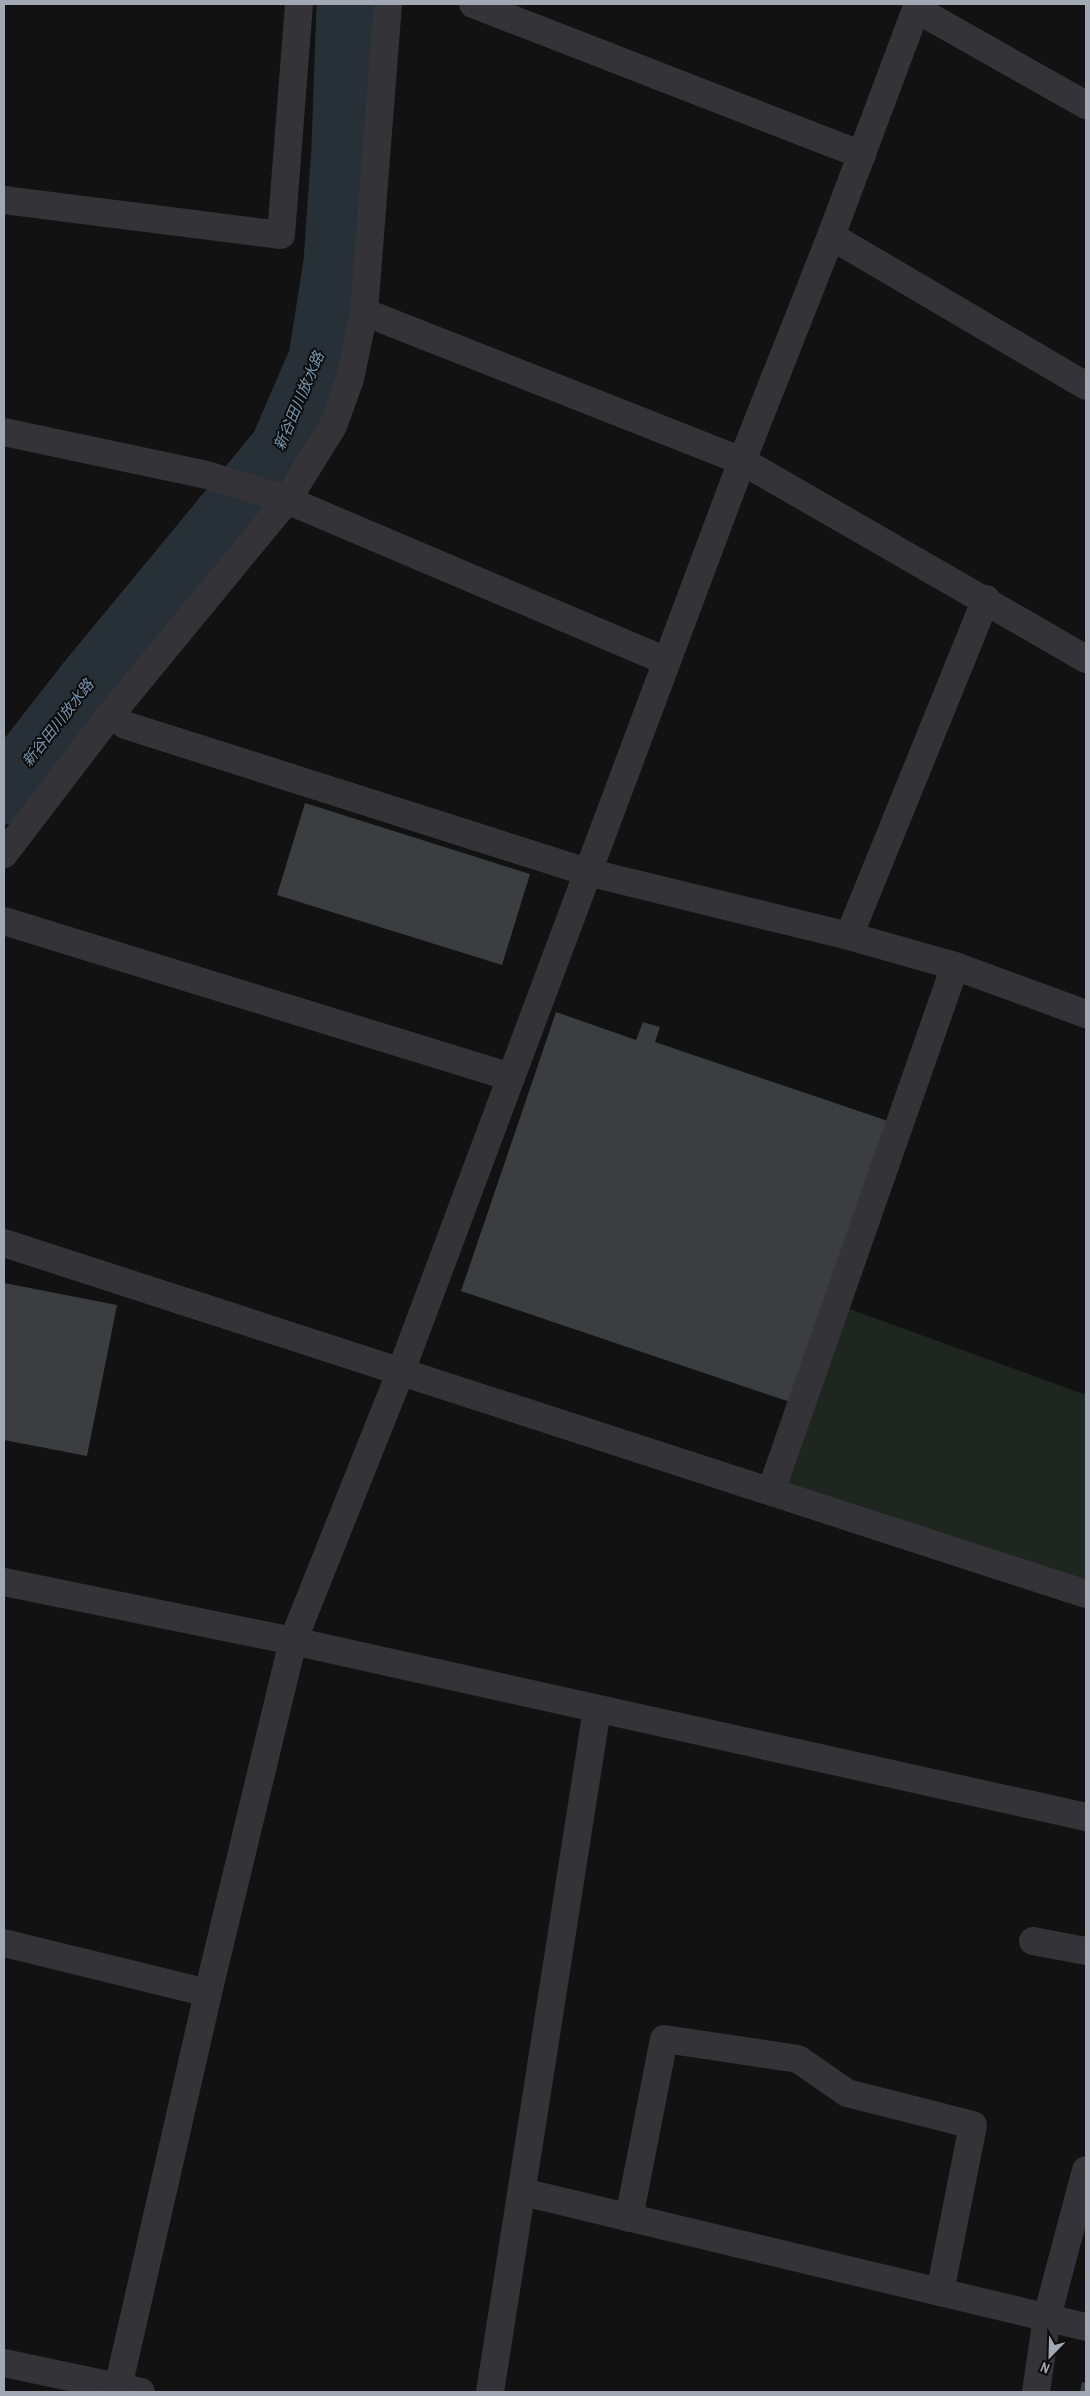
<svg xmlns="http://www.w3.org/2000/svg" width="1090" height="2396" viewBox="0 0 1090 2396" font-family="'Archivo Narrow','Noto Sans JP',sans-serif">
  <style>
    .green { fill: #1e261f }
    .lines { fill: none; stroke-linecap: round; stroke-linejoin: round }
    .river { stroke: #283037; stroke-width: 65 }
    .building { fill: #3c3d41 }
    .minor { stroke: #333338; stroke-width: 28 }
    .tertiary { stroke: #333338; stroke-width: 28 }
    .labels { text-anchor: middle; stroke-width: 4; stroke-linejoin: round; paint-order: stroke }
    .water-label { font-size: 15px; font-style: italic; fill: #7896b1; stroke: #0d0d0e }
  </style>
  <rect width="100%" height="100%" fill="#121213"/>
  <polygon class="green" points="836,1304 1086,1395 1086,1594 771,1491"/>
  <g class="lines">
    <polyline class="river" points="4,792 89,683 282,449 321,359 336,262 344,148 349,4"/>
  </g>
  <g class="building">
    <polygon points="305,803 530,874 502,965 277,895"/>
    <polygon points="556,1012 636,1040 643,1022 660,1027 655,1042 888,1121 793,1403 461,1291"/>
    <polygon points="4,1283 117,1305 87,1456 4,1440"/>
    <polygon points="1082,2382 1086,2383 1086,2392 1080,2392"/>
  </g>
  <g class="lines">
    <g class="minor">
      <polyline points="473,4 862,155"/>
      <polyline points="916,9 1086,105"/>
      <polyline points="4,200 281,235 299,4"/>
      <polyline points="831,236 1086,386"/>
      <polyline points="364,312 742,461 1086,659"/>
      <polyline points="4,432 207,475 287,500 666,661"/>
      <polyline points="111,714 125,725 587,872 849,936 955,966 1086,1014"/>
      <polyline points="4,854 111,714 287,500 333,426 350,379 364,312 388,4"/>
      <polyline points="4,921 511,1077"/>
      <polyline points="849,936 986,599"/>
      <polyline points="4,1243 1086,1594"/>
      <polyline points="771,1491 955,966"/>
      <polyline points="1033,1941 1086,1951"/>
      <polyline points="4,1943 208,1993"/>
      <polyline points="523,2192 1086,2327"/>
      <polyline points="629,2218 664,2039 798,2059 847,2093 973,2125 940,2292"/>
      <polyline points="4,2363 141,2392"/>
      <polyline points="117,2392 208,1993 293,1641 401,1371 742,461 831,236 918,4"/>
      <polyline points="1036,2392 1047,2317 1086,2170"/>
    </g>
    <g class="tertiary">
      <polyline points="4,1582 293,1641 1086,1817"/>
      <polyline points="490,2392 597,1709"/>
    </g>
  </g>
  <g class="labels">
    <g class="water-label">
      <text transform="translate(299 401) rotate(-67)" y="5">新谷田川放水路</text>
      <text transform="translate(58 723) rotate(-52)" y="5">新谷田川放水路</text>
    </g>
  </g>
  <rect width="1090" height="2396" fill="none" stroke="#a3a8b5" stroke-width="10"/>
  <g transform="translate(1050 2356) rotate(203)" stroke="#0d0d0e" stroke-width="4" paint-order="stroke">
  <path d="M0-4L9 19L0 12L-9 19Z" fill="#a3a8b5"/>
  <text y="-8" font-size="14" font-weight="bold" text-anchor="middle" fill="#a3a8b5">N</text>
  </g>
</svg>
